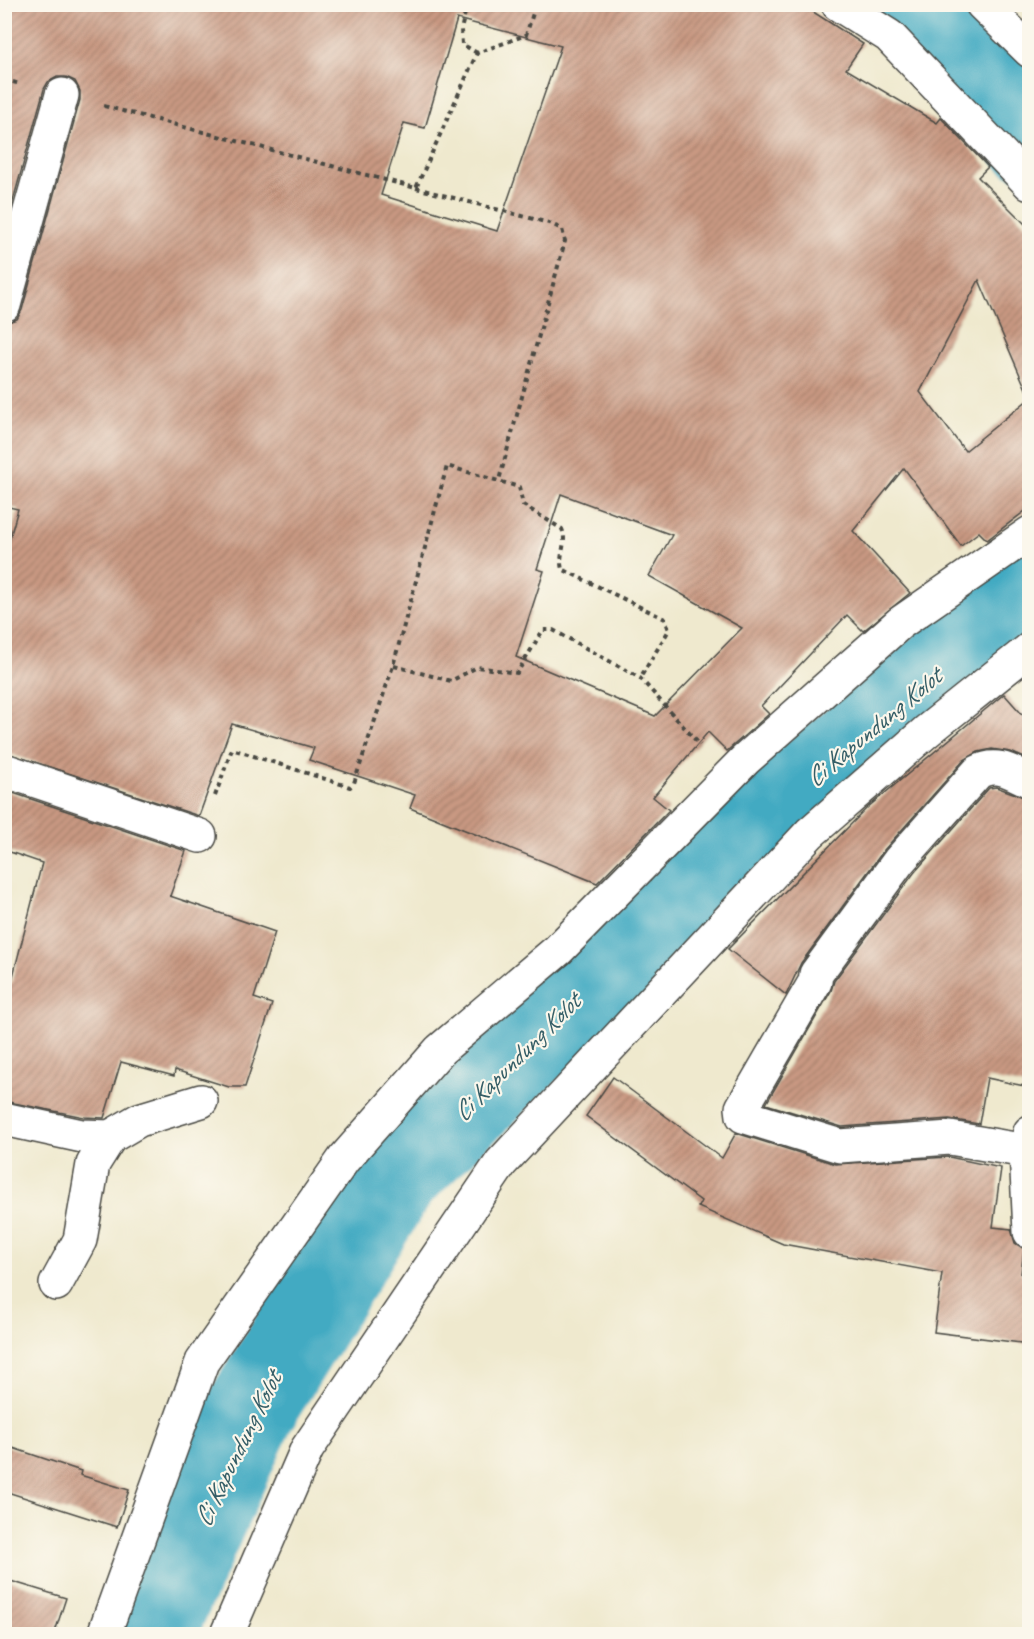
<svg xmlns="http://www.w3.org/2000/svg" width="1034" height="1639" viewBox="0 0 1034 1639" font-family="Caveat,sans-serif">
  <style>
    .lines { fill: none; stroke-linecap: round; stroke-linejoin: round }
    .river { stroke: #43aac2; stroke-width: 90 }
    .building { fill: url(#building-hatch); fill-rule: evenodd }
    .minor-casing { stroke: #484843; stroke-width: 36 }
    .path { stroke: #484843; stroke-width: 4; stroke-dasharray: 4.5 4.5; stroke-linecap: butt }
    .minor { stroke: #fff; stroke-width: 33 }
    .labels { text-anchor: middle; stroke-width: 4.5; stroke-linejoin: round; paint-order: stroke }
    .water-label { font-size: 26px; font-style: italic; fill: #355e67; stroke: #fbf7ec }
  </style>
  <defs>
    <pattern id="building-hatch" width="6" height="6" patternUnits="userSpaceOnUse" patternTransform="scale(1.5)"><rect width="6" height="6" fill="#c99982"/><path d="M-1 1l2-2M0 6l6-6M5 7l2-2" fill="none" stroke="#a37d6b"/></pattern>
  </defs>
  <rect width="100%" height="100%" fill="#fbf7ec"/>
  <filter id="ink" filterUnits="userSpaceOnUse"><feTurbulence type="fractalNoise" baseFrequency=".0167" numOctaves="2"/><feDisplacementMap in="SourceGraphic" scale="12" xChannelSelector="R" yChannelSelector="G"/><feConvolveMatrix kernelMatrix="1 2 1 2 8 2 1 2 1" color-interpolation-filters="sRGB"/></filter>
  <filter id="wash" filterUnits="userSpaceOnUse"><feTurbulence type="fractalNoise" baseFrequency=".008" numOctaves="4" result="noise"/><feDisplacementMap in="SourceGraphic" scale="24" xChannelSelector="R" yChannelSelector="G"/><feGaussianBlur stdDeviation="1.35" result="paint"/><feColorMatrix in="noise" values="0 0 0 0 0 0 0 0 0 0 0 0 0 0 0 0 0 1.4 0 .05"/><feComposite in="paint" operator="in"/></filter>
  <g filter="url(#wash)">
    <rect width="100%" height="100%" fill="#efe9ce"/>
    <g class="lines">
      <g class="river">
        <polyline points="912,4 1030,137"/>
        <polyline points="150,1634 251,1409 395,1175 587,990 723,853 1030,596"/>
      </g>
    </g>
    <g id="blocks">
      <g class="building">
        <path d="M4 4H801L863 44 846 69 937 123 941 118 988 167 978 177 1029 228V396L979 280 920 392 965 451 1029 399V508L987 540 979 532 961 546 904 468 853 531 910 593 863 631 847 615 761 706 769 714 727 751 708 732 653 797 669 810 597 883 410 808 415 795 309 760 314 748 232 724 199 816 4 752V559L18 509 4 506V323L17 319 22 310 80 100V91L75 81 66 77H57L48 82 44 89 4 233ZM457 19 561 46 497 231 381 195 404 123 425 128ZM561 494 672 535 649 576 742 628 655 716 516 657 544 571 537 569Z"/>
        <polygon points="1004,694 1029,722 1029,760 1011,752 992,749 978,752 964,760 884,850 801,963 786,995 728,949 867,808"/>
        <polygon points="996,787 1029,799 1029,1087 987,1078 979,1124 949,1119 842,1127 766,1104 831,991 834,981 914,873 989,788"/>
        <polygon points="4,790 186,851 170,896 275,932 254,998 272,1004 245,1087 229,1087 175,1070 174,1076 121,1062 104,1118 84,1117 4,1101 4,983 11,984 42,863 4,850"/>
        <polygon points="613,1077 722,1158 736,1133 835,1164 949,1157 1001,1168 993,1227 1011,1229 1015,1243 1024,1249 1021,1274 1029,1275 1029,1344 934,1332 942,1273 783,1244 698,1207 701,1201 586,1116"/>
        <polygon points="4,1445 81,1471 80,1475 129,1490 117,1527 4,1491"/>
        <polygon points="4,1579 66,1598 54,1635 4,1635"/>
      </g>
    </g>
  </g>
  <g filter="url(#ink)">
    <use href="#blocks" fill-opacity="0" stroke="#484843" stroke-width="1.5"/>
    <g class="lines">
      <defs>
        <g id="minor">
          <polyline points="838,4 889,36 1030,184"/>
          <polyline points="982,4 1030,51"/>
          <polyline points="4,305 62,95"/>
          <polyline points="4,770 200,836"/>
          <path d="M1030 781C1011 772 998 762 978 772L899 861 816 974 815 982 742 1108 743 1116 840 1146 950 1138 1026 1151 1030 1132"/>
          <polyline points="4,1119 82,1136 110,1137 139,1120 201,1101"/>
          <polyline points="1026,1151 1030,1232"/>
          <polyline points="56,1284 80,1240 93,1164 110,1137"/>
          <polyline points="104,1634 202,1362 344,1159 440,1050 558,950 745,760 900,623 1030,533"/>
          <polyline points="227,1634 307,1449 501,1163 810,833 927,731 1030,649"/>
        </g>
      </defs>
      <use href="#minor" class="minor-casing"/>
      <g class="path">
        <polyline points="467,4 461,30 462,44 477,53"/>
        <polyline points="4,80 21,84"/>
        <polyline points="104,106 416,188 477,53 526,35 536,4"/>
        <polyline points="416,188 549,223 562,229 565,241 499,480"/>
        <polyline points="394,666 451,681 477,667 517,673 543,630 553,630 640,678 700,745"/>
        <path d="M215 796 232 749 350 787 354 783 393 666 447 466 519 487 523 505 562 529C568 542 558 556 562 569L665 619 669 630 640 678"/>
      </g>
      <use href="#minor" class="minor"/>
    </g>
  </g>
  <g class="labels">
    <g class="water-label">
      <text transform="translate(873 727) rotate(-40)" y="9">Ci Kapundung Kolot</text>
      <text transform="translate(516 1057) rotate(-45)" y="9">Ci Kapundung Kolot</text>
      <text transform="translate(237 1449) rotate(-64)" y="9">Ci Kapundung Kolot</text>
    </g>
  </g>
  <rect width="1034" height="1639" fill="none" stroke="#fbf7ec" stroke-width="24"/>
</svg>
